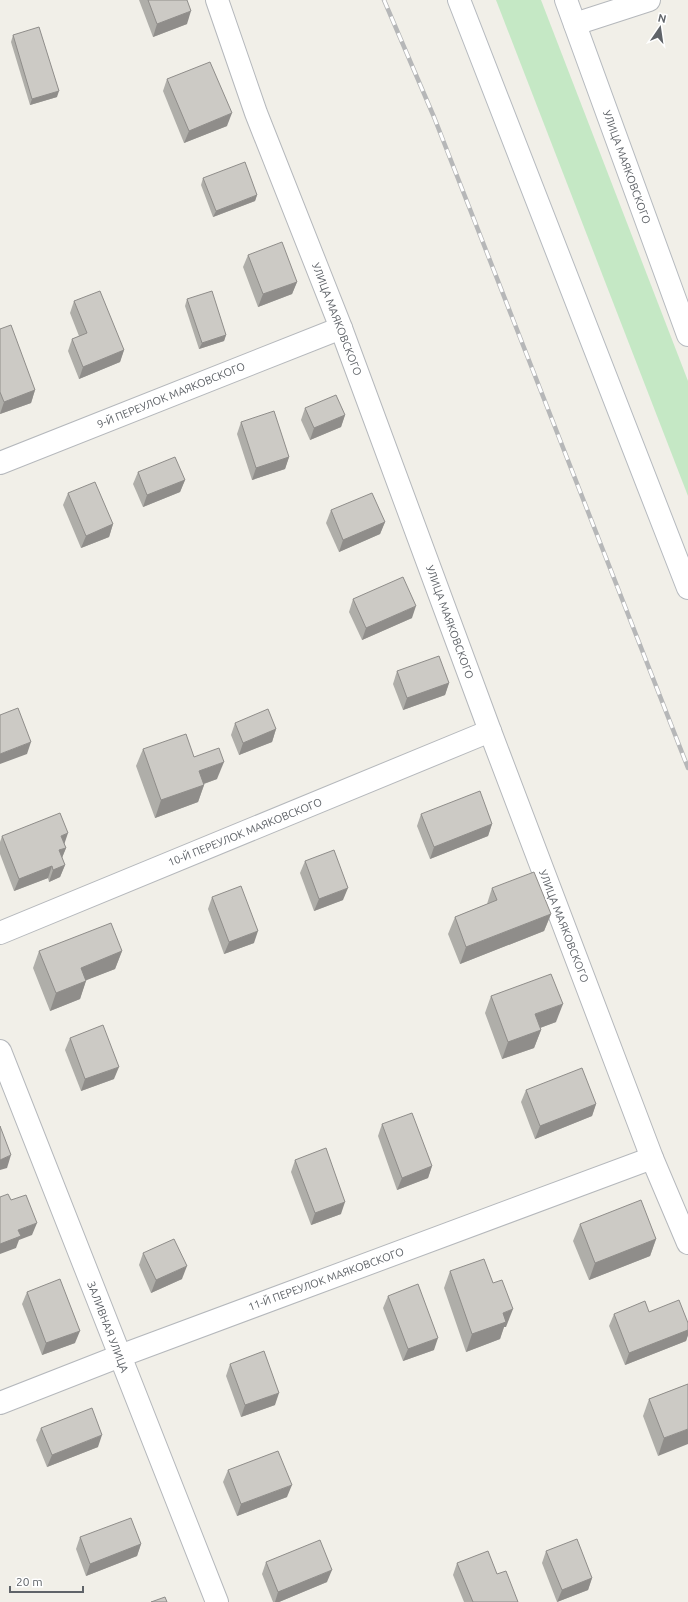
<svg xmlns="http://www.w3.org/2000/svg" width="688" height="1602" viewBox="0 0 688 1602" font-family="Ubuntu,sans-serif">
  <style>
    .green { fill: #c5e8c5 }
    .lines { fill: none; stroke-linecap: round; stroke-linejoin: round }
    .minor-casing { stroke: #b5b8bc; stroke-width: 24 }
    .secondary-casing { stroke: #b6babf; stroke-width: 24 }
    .minor { stroke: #fff; stroke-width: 22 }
    .secondary { stroke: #fff; stroke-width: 22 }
    .rail-casing { stroke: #b6b7b8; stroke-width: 4.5 }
    .rail { stroke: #fff; stroke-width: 3; stroke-dasharray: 9; stroke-linecap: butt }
    .wall { fill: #afaea9 }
    .shaded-wall { fill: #8f8d8a }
    .building { fill: #cccac5; stroke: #8f8d8a }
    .labels { text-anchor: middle; stroke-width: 3; stroke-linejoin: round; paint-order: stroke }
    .street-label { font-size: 11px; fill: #5f6368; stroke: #fff }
  </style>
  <rect width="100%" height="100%" fill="#f1efe8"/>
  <polygon class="green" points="496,0 541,0 688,381 688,496"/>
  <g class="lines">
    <defs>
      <g id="minor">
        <polyline points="217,0 256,113 341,328 490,731 652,1158 688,1243"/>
        <polyline points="575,24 649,0"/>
        <polyline points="0,463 341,328"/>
        <polyline points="0,933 490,731"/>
        <polyline points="0,1051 217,1602"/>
        <polyline points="0,1403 120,1356 652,1158"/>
      </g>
      <g id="secondary">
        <polyline points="459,0 688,588"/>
        <polyline points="566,0 688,335"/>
      </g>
    </defs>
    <use href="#minor" class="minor-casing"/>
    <use href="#secondary" class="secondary-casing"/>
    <use href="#minor" class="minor"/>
    <use href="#secondary" class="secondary"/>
    <defs>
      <polyline id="rail" points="384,0 434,117 688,768"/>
    </defs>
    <use href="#rail" class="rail-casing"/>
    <use href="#rail" class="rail"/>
  </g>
  <g class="wall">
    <polygon points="139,0 187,0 187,24 153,37"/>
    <polygon points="13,35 57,97 30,105 11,42"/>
    <polygon points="167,79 227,126 184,143 163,91"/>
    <polygon points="203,178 257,195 255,201 213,217 201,185"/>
    <polygon points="248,255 297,282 292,294 258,307 243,267"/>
    <polygon points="187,299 226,335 224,341 199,349 185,306"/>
    <polygon points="74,301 124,350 120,362 79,379 68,351 72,339 79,336 70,313"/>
    <polygon points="0,329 35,390 31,403 0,414"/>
    <polygon points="305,408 345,415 341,427 310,440 301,420"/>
    <polygon points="241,422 289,457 285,469 252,480 237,434"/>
    <polygon points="138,472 185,480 180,492 143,507 133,484"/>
    <polygon points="68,493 113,524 109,537 81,548 63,505"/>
    <polygon points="331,510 385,522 380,534 339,552 326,523"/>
    <polygon points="353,599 412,618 362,640 349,612"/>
    <polygon points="397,671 449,683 445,695 403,710 393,684"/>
    <polygon points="235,723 276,729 272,742 239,755 231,735"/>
    <polygon points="143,749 194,757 217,779 204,784 204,785 198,802 155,818 136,766"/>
    <polygon points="421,814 492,824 488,836 430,859 417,826"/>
    <polygon points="2,836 64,844 66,848 62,858 65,865 60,877 49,882 48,878 14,891 0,854 0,842"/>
    <polygon points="305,861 343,900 314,911 300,873"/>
    <polygon points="492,888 551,914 544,931 460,964 448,934 455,917 487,904"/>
    <polygon points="212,897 254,943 224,954 208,909"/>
    <polygon points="39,951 122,951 115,969 86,980 80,999 50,1011 33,968"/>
    <polygon points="491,996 556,1022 540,1028 541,1030 534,1048 502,1059 485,1013"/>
    <polygon points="70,1038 114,1079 81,1091 65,1050"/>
    <polygon points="526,1090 596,1104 592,1116 535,1139 521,1102"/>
    <polygon points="382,1124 432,1166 428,1178 397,1190 378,1136"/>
    <polygon points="295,1160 341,1214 311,1225 291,1172"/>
    <polygon points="580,1224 656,1239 650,1256 589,1280 573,1241"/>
    <polygon points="143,1253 182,1279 151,1293 139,1265"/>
    <polygon points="450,1271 506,1327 504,1327 500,1339 466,1352 444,1288"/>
    <polygon points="27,1292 75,1343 42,1355 22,1304"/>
    <polygon points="388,1296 434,1350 403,1361 383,1308"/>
    <polygon points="649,1312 688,1323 688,1335 686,1341 625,1365 609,1326 614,1314"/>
    <polygon points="230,1364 275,1405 241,1417 226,1376"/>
    <polygon points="688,1384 658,1456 643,1416 649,1399"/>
    <polygon points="41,1428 98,1447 47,1467 36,1440"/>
    <polygon points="228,1470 287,1497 237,1516 223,1482"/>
    <polygon points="80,1537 141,1544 137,1556 86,1576 76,1549"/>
    <polygon points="546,1551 592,1578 588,1590 557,1602 542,1563"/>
    <polygon points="266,1562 327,1582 279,1602 273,1602 262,1574"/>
    <polygon points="457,1563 497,1574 518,1602 464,1602 453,1575"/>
  </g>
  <g class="shaded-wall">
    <polygon points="191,11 187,24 153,37 157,24"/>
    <polygon points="59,91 57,97 30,105 32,99"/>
    <polygon points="232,113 227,126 184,143 189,131"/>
    <polygon points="257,195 255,201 213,217 216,211"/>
    <polygon points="297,282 292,294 258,307 263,294"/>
    <polygon points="226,335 224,341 199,349 202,343"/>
    <polygon points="124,350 120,362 79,379 83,367"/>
    <polygon points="35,390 31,403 0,414 4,402"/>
    <polygon points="345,415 341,427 310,440 314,428"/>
    <polygon points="289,457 285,469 252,480 256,468"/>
    <polygon points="185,480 180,492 143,507 147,495"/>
    <polygon points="385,522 380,534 339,552 343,540"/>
    <polygon points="113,524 109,537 81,548 86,536"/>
    <polygon points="416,606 412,618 362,640 366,628"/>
    <polygon points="449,683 445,695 403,710 407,698"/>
    <polygon points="276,729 272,742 239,755 243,743"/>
    <polygon points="31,742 27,754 0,764 0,754"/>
    <polygon points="224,762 217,779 192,788 199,771"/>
    <polygon points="204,785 198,802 155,818 161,800"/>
    <polygon points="492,824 488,836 430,859 434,847"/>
    <polygon points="68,833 64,845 61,836"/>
    <polygon points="66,848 61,860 59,850"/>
    <polygon points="65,865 60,877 49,882 53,870"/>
    <polygon points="52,866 48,878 14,891 19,879"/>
    <polygon points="348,888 343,900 314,911 319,899"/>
    <polygon points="551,914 544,931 460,964 466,947"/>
    <polygon points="258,931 254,943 224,954 229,942"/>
    <polygon points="122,951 115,969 74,985 81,968"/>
    <polygon points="86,981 80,999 50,1011 56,993"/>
    <polygon points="563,1004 556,1022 529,1032 535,1014"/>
    <polygon points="541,1030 534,1048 502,1059 508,1042"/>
    <polygon points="119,1067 114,1079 81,1091 85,1079"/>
    <polygon points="596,1104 592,1116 535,1139 540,1126"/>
    <polygon points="11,1155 7,1168 0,1170 0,1160"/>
    <polygon points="432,1166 428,1178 397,1190 402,1178"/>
    <polygon points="345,1202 341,1214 311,1225 315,1213"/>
    <polygon points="37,1223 32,1235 19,1240 16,1248 0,1254 0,1244 18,1230"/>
    <polygon points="656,1239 650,1256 589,1280 595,1263"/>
    <polygon points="187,1266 182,1279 151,1293 156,1280"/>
    <polygon points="513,1309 506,1327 504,1327 500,1339 466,1352 472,1334 503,1313"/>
    <polygon points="688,1330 688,1335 686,1341 625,1365 629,1353"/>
    <polygon points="80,1331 75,1343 42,1355 46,1343"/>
    <polygon points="438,1338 434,1350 403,1361 408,1349"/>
    <polygon points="279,1393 275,1405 241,1417 245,1405"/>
    <polygon points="688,1429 688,1444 658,1456 664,1438"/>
    <polygon points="102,1435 98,1447 47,1467 52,1455"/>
    <polygon points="292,1485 287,1497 237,1516 241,1504"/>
    <polygon points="141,1544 137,1556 86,1576 90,1564"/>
    <polygon points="332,1570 327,1582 279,1602 275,1602 278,1592"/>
    <polygon points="592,1578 588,1590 557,1602 562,1590"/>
  </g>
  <g class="building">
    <polygon points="148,0 187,0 191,11 157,24"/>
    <polygon points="39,27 59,91 32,99 13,35"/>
    <polygon points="210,62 232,113 189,131 167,79"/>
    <polygon points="245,162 257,195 216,211 203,178"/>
    <polygon points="282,242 297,282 263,294 248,255"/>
    <polygon points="100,291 124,350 83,367 72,339 87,333 74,301"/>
    <polygon points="212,291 226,335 202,343 187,299"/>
    <polygon points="11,325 35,390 4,402 0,392 0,329"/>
    <polygon points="336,395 345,415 314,428 305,408"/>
    <polygon points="274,411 289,457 256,468 241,422"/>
    <polygon points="175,457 185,480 147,495 138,472"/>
    <polygon points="95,482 113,524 86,536 68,493"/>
    <polygon points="372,493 385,522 343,540 331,510"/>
    <polygon points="403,577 416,606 366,628 353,599"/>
    <polygon points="439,656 449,683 407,698 397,671"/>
    <polygon points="18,708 31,742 0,754 0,715"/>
    <polygon points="268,709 276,729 243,743 235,723"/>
    <polygon points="186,734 194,757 219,748 224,762 199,771 204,785 161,800 143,749"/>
    <polygon points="480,791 492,824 434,847 421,814"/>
    <polygon points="60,813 68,833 61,836 66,848 59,850 65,865 53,870 52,866 19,879 2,836"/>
    <polygon points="334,850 348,888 319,899 305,861"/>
    <polygon points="534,872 551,914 466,947 455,917 497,900 492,888"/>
    <polygon points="241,886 258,931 229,942 212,897"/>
    <polygon points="111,923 122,951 81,968 86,981 56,993 39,951"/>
    <polygon points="551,974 563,1004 535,1014 541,1030 508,1042 491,996"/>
    <polygon points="103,1025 119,1067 85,1079 70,1038"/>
    <polygon points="582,1068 596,1104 540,1126 526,1090"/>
    <polygon points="412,1113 432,1166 402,1178 382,1124"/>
    <polygon points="0,1126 11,1155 0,1160"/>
    <polygon points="326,1148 345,1202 315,1213 295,1160"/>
    <polygon points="8,1194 11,1200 26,1195 37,1223 18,1230 21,1236 0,1244 0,1197"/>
    <polygon points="641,1200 656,1239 595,1263 580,1224"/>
    <polygon points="174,1239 187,1266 156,1280 143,1253"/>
    <polygon points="484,1259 493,1283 502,1280 513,1309 503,1313 506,1322 472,1334 450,1271"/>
    <polygon points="60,1279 80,1331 46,1343 27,1292"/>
    <polygon points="418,1284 438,1338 408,1349 388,1296"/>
    <polygon points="679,1300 688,1323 688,1330 629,1353 614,1314 645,1301 649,1312"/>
    <polygon points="264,1351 279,1393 245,1405 230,1364"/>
    <polygon points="688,1384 688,1429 664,1438 649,1399"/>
    <polygon points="92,1408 102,1435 52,1455 41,1428"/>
    <polygon points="278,1451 292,1485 241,1504 228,1470"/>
    <polygon points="131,1518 141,1544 90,1564 80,1537"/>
    <polygon points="577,1539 592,1578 562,1590 546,1551"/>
    <polygon points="320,1540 332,1570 278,1592 266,1562"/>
    <polygon points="488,1551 497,1574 506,1571 518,1602 473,1602 457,1563"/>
    <polygon points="165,1597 167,1602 151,1602"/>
  </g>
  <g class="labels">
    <g class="street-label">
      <text transform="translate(627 167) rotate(70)" y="4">УЛИЦА МАЯКОВСКОГО</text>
      <text transform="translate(337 319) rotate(69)" y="4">УЛИЦА МАЯКОВСКОГО</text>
      <text transform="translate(171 395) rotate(-22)" y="4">9-Й ПЕРЕУЛОК МАЯКОВСКОГО</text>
      <text transform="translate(450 622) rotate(70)" y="4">УЛИЦА МАЯКОВСКОГО</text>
      <text transform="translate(245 832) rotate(-22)" y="4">10-Й ПЕРЕУЛОК МАЯКОВСКОГО</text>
      <text transform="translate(564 926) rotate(69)" y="4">УЛИЦА МАЯКОВСКОГО</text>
      <text transform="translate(326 1279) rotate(-20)" y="4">11-Й ПЕРЕУЛОК МАЯКОВСКОГО</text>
      <text transform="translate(108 1327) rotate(69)" y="4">ЗАЛИВНАЯ УЛИЦА</text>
    </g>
  </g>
  <g transform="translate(660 28) rotate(13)" stroke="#ffffff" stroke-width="3" paint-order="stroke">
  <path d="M0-3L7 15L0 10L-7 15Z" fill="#5f6368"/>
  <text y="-6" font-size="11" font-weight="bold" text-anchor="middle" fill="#5f6368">N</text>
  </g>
  <path d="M10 1586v6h73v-6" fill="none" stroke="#5f6368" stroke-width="2"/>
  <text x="16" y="1586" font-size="12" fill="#5f6368" stroke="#ffffff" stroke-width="3" paint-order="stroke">20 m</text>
</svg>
